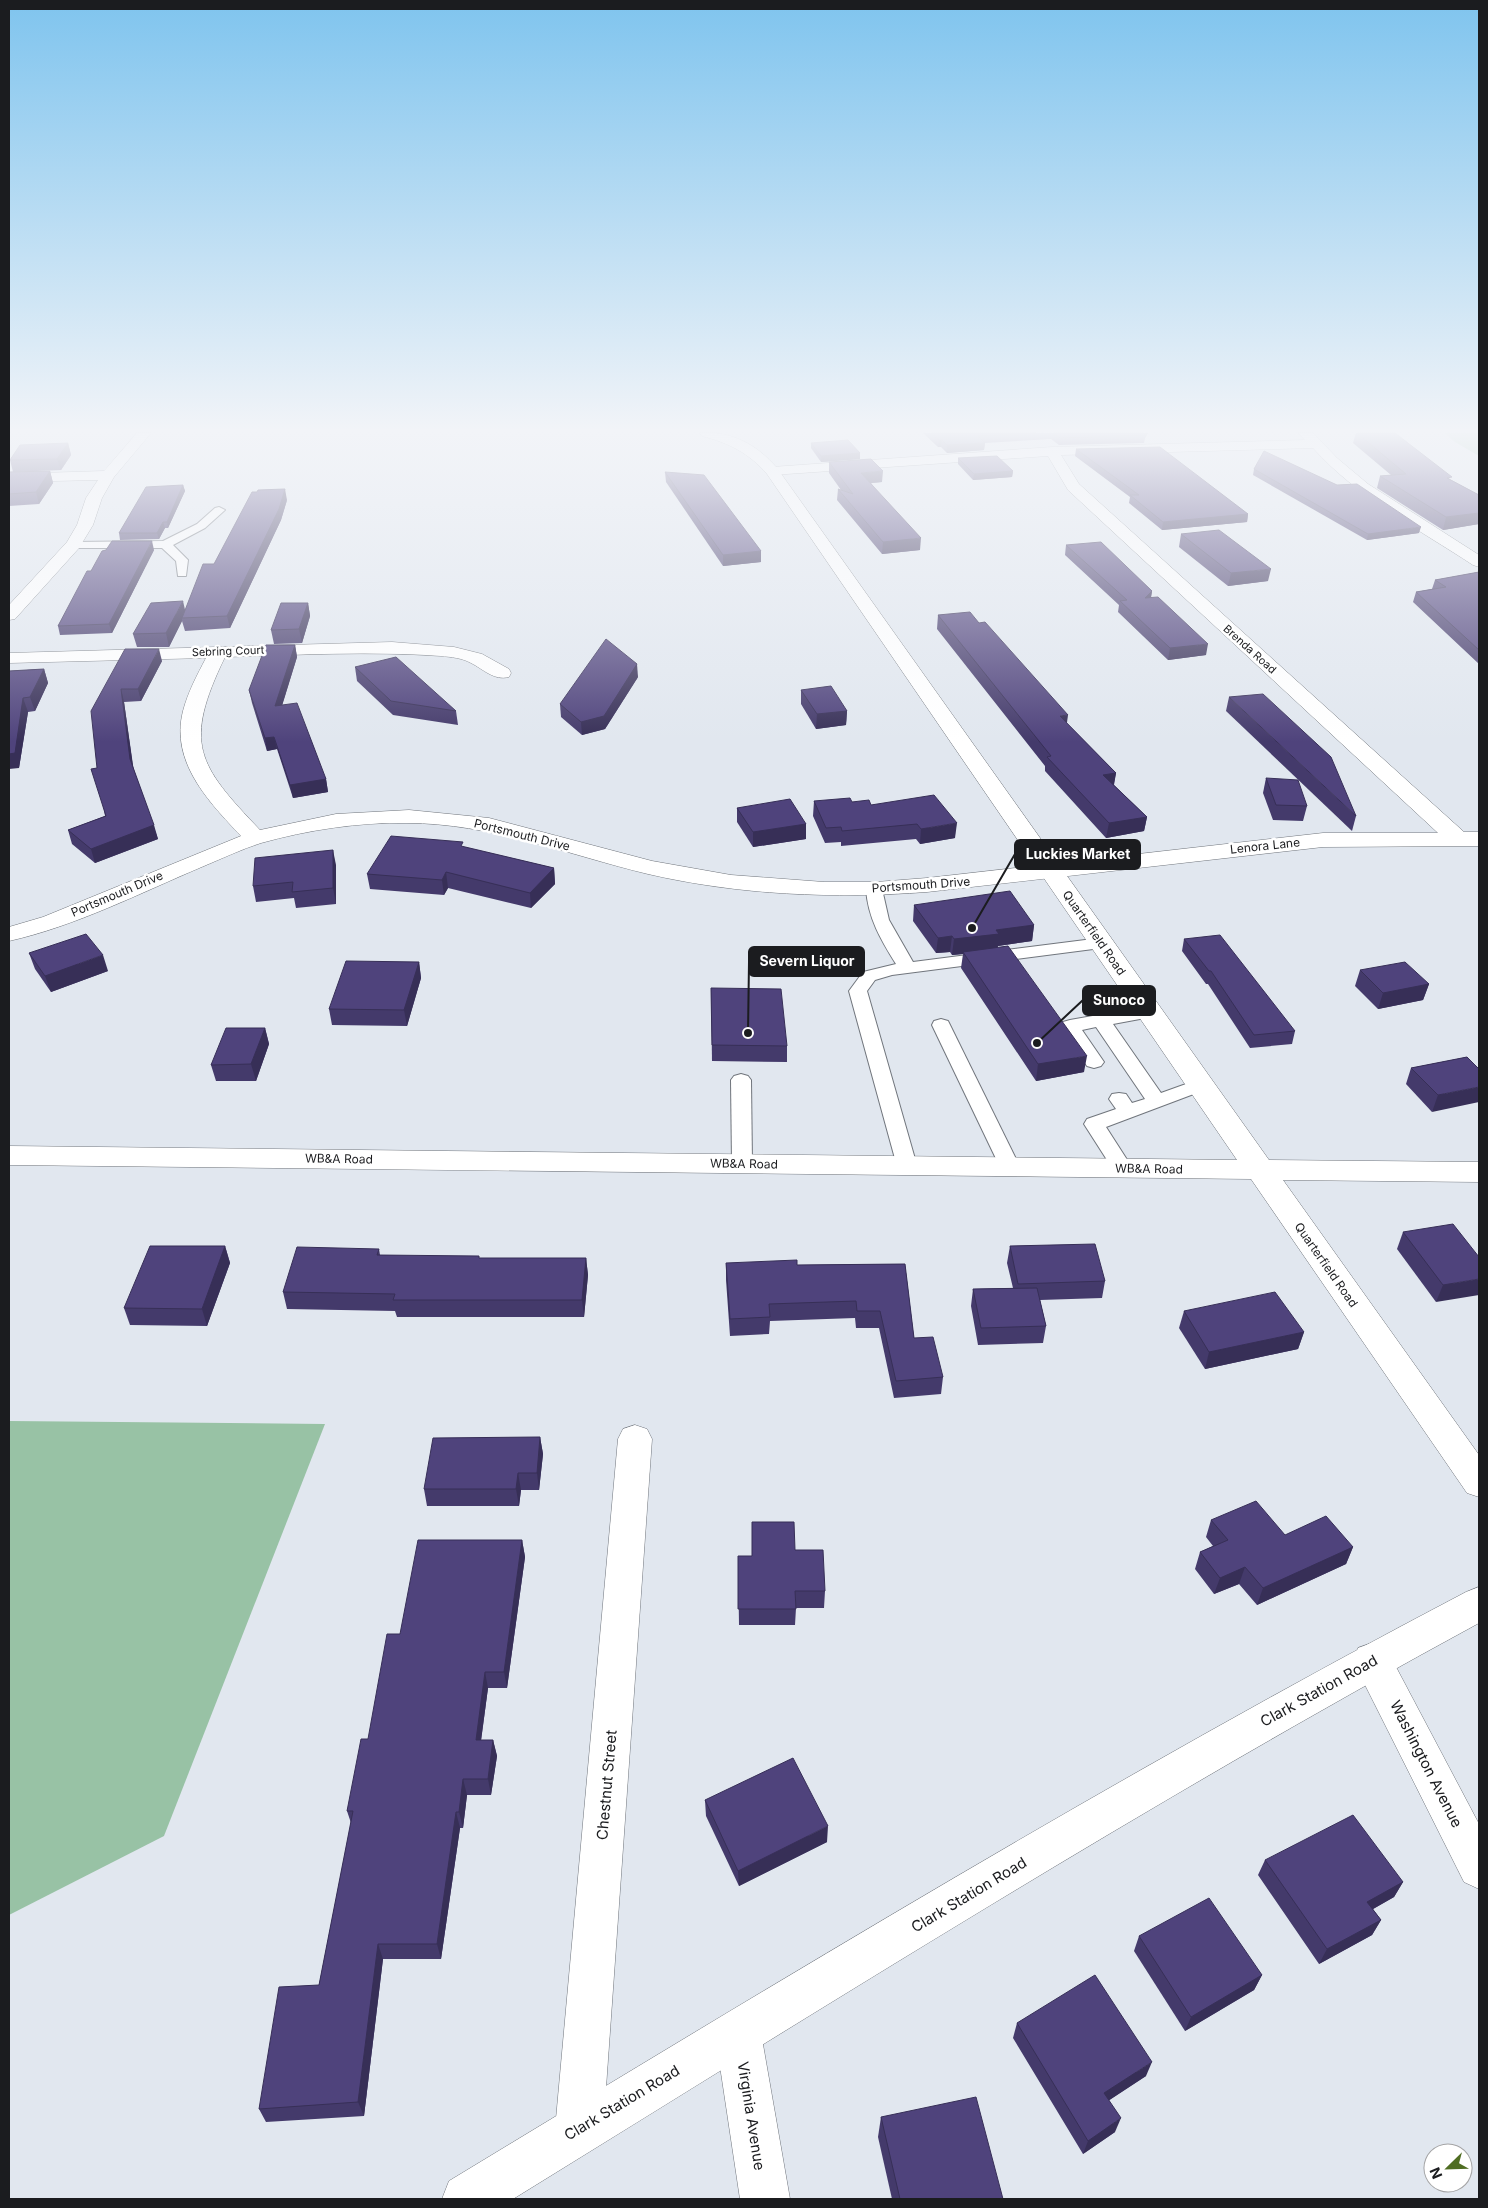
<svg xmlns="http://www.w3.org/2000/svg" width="1488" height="2208" viewBox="0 0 1488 2208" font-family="Inter,sans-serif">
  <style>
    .green { fill: #98c2a5 }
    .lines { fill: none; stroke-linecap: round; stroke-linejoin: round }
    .lane-casing { stroke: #70757c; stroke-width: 2 }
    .street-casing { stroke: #70757c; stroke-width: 1 }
    .secondary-casing { stroke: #70757c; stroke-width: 1 }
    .lane { fill: #fff; fill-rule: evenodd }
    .street { fill: #fff; fill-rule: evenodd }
    .secondary { fill: #fff; fill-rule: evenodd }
    .wall { fill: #443a6b }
    .shaded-wall { fill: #372f57 }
    .building { fill: #4f437c; stroke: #372f57 }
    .labels { text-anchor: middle; stroke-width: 5; stroke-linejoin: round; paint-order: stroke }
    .far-street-label { font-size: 11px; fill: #1b1c1f; stroke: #fff }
    .street-label { font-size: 12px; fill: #1b1c1f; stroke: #fff }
    .near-street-label { font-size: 15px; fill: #1b1c1f; stroke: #fff }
    .leader { fill: none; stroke: #1b1c1f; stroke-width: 2 }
    .callout-dot { fill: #1b1c1f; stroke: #fff; stroke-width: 2 }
    .callout { fill: #1b1c1f; stroke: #1b1c1f; stroke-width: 2 }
    .callout-label { font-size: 14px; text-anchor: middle; font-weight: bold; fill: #fff }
  </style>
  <rect width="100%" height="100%" fill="#e1e7ef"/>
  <g class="green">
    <polygon points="1445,433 1479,433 1479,456 1455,442"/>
    <polygon points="9,1421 325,1424 164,1836 9,1915"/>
  </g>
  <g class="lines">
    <defs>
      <g id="lane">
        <polygon points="219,507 225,510 205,528 173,545 188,560 186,576 178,576 176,561 162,548 73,548 67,545 73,542 163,541 197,524 215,508"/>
        <path d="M874 884 880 885 882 889 889 920 913 962 1101 938 1107 939 1110 943 1107 947 1101 948 892 975 875 980 867 991 917 1166 914 1171 907 1173 900 1171 897 1166 849 991 863 972 896 964C881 940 868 918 866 889L868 885Z"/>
        <polygon points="1149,1006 1156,1008 1158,1012 1156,1016 1113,1024 1161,1093 1200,1079 1207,1081 1210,1085 1207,1089 1106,1127 1133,1169 1130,1174 1123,1176 1116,1174 1084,1124 1087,1119 1116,1109 1109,1099 1112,1094 1119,1093 1126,1094 1132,1103 1145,1099 1096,1027 1082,1030 1104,1062 1101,1066 1094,1068 1087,1066 1061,1026 1063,1022 1070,1020"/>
        <polygon points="941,1019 948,1021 950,1025 1020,1167 1017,1172 1010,1174 1003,1172 1000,1167 932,1025 934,1021"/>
        <polygon points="741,1074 748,1076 751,1080 752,1164 749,1169 742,1171 735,1169 732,1164 731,1080 734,1076"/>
      </g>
      <g id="street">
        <polygon points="137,433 151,433 114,477 102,498 93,525 79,548 15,619 9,620 9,605 67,542 77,525 86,498 98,480 9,482 9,474 104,471"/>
        <path d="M1299 433H1313L1337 458 1368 484 1479 555V567L1473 565C1418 529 1357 497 1313 448L1061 455 1079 484 1464 832H1479V846L1323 847 927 892C834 899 739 895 648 874 569 855 490 823 407 823 360 822 307 830 261 843 242 849 223 858 204 866 140 893 76 926 9 941V927L43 917 241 836C209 802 170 762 183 711 188 692 197 675 206 658L9 663V653L392 642 454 647 482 654 509 669 511 673 509 677C494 681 483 669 471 663 462 658 451 657 441 656 369 651 297 655 225 657 183 744 197 764 260 830L336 814 409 810 489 818 652 861 731 875 824 882H876L927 878 1323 833H1438L1068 490 1048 456 772 475 765 471 772 467 1052 447 1305 440Z"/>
        <polygon points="635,1425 647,1429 652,1439 603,2130 596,2147 579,2154 562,2147 555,2130 618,1439 623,1429"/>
        <polygon points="1372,1643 1386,1648 1479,1824 1479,1889 1464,1882 1353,1661 1358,1648"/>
        <polygon points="738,2010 754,2017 761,2033 790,2199 740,2199 715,2033 722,2017"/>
      </g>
      <g id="secondary">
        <path d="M700 433C732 431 756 444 777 468L1269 1160 1479 1162V1182L1283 1180 1479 1455V1497L1467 1493 1251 1179 9 1165V1146L1237 1160 767 474C749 453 729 443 702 436Z"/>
        <path d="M1479 1587V1623C1149 1802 832 2002 513 2199H442L449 2181C784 1978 1119 1774 1466 1592Z"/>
      </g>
    </defs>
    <use href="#lane" class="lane-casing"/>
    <use href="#street" class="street-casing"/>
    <use href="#secondary" class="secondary-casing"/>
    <use href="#lane" class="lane"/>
    <use href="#street" class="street"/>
    <use href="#secondary" class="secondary"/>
  </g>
  <g class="wall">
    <polygon points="923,433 1148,433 1145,438 1144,443 1059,445 1051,439 985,443 984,450 947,453 941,447 938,447"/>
    <polygon points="1356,433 1395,433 1451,480 1479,495 1479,524 1443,530 1377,488 1380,476 1391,475 1353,443"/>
    <polygon points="68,443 71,455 61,470 13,472 10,460"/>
    <polygon points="811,443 860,453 860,459 821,462 811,448"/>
    <polygon points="1076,449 1248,514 1247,522 1162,530 1129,503 1130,497 1075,456"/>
    <polygon points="958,458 1013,471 1012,477 973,480 958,464"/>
    <polygon points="829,462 882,482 871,483 920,550 882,554 837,500 838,489 841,490 829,473"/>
    <polygon points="1254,469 1419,533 1367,540 1253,475"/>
    <polygon points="50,471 53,483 39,504 9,506 9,472"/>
    <polygon points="665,472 761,551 761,562 723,566 666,482"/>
    <polygon points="183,485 185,491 168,528 165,528 159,539 120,540 119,533"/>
    <polygon points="287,500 281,520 230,628 185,631 182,621 169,647 137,647 133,634 185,610"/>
    <polygon points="1181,534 1268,581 1228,586 1179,547"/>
    <polygon points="1066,545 1152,591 1151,598 1206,655 1168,660 1118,612 1119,605 1065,555"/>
    <polygon points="106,550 154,550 112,633 60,635 58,626 91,571"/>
    <polygon points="1479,572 1479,664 1413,602 1416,592 1432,589 1435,580"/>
    <polygon points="308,603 310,616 302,643 274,644 271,630"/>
    <polygon points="938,615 1067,724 1116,773 1114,785 1147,817 1144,831 1106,838 1045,771 1045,766 937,629"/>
    <polygon points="295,645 297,657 282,705 326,779 328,792 293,798 277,749 267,751 252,703 249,690"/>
    <polygon points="125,649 162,661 141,701 124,702 133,767 158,839 95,863 72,844 68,830 105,816 97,768"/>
    <polygon points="355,667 456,711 458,725 393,715 357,681"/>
    <polygon points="44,669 48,683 35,711 28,712 19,768 9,671"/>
    <polygon points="638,677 605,729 582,735 561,717 560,704"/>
    <polygon points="801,690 847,711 846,725 816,729 801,704"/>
    <polygon points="1229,697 1356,816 1352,831 1226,711"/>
    <polygon points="1266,778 1307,806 1303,821 1273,820 1263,793"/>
    <polygon points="814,801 852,802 871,805 955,838 920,844 916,839 841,846 841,842 825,843 813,816"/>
    <polygon points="737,808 806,824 806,839 753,847 737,822"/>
    <polygon points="464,847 554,868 555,884 531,908 448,888 444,895 370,889 367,874"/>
    <polygon points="336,865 336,904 296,908 294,898 256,902 253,886"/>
    <polygon points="914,905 1034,925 1032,941 998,946 997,948 1084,1072 1036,1081 961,968 963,954 952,955 950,952 936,953 913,921"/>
    <polygon points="1184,939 1295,1031 1292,1044 1250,1048 1208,984 1206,984 1182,951"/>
    <polygon points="29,953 108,971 51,992 35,969"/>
    <polygon points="419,962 421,978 407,1026 332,1025 329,1009"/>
    <polygon points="1360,970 1429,984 1423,1000 1378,1009 1355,986"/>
    <polygon points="711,988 787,1046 787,1062 712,1061"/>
    <polygon points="265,1028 269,1044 256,1081 216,1081 211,1065"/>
    <polygon points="1467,1057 1432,1112 1406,1084 1411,1068"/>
    <polygon points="1403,1232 1479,1257 1436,1302 1397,1249"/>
    <polygon points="225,1246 230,1263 207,1326 130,1325 124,1308"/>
    <polygon points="1010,1246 1105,1281 1102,1298 1040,1300 1046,1326 1043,1343 978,1345 971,1306 973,1289 1013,1288 1007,1263"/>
    <polygon points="379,1249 380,1255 480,1258 586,1258 588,1275 584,1317 397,1317 395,1311 287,1309 283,1292"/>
    <polygon points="726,1263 797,1265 905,1264 914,1338 943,1377 941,1394 894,1398 879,1328 856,1328 855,1318 770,1321 769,1334 730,1336 726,1280"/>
    <polygon points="1184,1311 1304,1332 1298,1349 1205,1369 1179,1328"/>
    <polygon points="540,1437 543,1454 539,1490 521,1490 519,1506 427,1506 424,1489"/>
    <polygon points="1211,1520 1285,1535 1353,1547 1346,1564 1257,1605 1239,1584 1214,1594 1195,1569 1200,1552 1213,1546 1206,1537"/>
    <polygon points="752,1522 795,1550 825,1591 824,1608 796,1608 795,1625 739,1625 738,1556 752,1556"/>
    <polygon points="522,1540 525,1557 507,1688 488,1688 481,1740 493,1740 497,1756 491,1795 467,1795 463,1828 460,1828 441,1959 383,1959 364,2116 266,2122 259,2109 319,1985 351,1823 347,1811 400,1634"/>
    <polygon points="705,1800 827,1842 739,1886 706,1816"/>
    <polygon points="1265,1860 1403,1882 1394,1897 1373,1909 1381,1920 1372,1935 1319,1964 1258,1875"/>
    <polygon points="1139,1936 1262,1975 1254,1990 1185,2031 1134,1951"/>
    <polygon points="1017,2023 1146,2076 1109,2100 1115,2132 1083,2154 1013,2038"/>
    <polygon points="881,2117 1003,2199 892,2199 878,2137"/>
  </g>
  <g class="shaded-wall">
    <polygon points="1144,433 1148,433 1145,438 1145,435 1143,435"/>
    <polygon points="939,440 942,440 941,447 938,447"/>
    <polygon points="68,443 71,455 61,470 57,459"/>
    <polygon points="985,443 984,450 947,453 947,445"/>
    <polygon points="860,453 860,459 821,462 821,456"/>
    <polygon points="50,471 53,483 39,504 36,492"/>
    <polygon points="883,471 882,482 861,484 861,473"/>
    <polygon points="1013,471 1012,477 973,480 974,474"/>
    <polygon points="183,485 185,491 168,528 167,522"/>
    <polygon points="285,489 287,500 281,520 230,628 227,616"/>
    <polygon points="1479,513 1479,524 1443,530 1446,517"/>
    <polygon points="1248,514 1247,522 1162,530 1163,522"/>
    <polygon points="163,522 165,528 159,539 157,533"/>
    <polygon points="1421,527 1419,533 1367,540 1368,534"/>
    <polygon points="921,538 920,550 882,554 883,542"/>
    <polygon points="152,541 154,550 112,633 109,624"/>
    <polygon points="761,551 761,562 723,566 723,555"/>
    <polygon points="1271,569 1268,581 1228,586 1231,573"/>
    <polygon points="1152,591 1150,602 1145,598"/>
    <polygon points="183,601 186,614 182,618 182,621 169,647 166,633"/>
    <polygon points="308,603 310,616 302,643 299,629"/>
    <polygon points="1208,644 1206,655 1168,660 1170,648"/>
    <polygon points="295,645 297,657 278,719 275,706"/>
    <polygon points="159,649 162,661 141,701 138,689"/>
    <polygon points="637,664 638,677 605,729 582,735 581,722"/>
    <polygon points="44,669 48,683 35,711 30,697"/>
    <polygon points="121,689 124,702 134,772 130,759"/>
    <polygon points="23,698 28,712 19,768 9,769 9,754"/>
    <polygon points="847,711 846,725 816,729 817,714"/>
    <polygon points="1068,715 1066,730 1060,716"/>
    <polygon points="274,737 277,749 267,751 265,738"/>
    <polygon points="1116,773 1113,788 1103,775"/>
    <polygon points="326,779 328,792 293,798 290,785"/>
    <polygon points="1147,817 1144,831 1106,838 1109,823"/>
    <polygon points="957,823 955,838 920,844 921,829"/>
    <polygon points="806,824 806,839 753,847 753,832"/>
    <polygon points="154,825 158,839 95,863 91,849"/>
    <polygon points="333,850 336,865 336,904 333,888"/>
    <polygon points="9,867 10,897 9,897"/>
    <polygon points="554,868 555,884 531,908 530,893"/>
    <polygon points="446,872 448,888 444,895 442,880"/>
    <polygon points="1034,925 1032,941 998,946 997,949 963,952 963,954 952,955 954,939 996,930"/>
    <polygon points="952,936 950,952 936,953 938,938"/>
    <polygon points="103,955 108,971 51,992 45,976"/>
    <polygon points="419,962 421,978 407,1026 404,1010"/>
    <polygon points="1429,984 1423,1000 1378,1009 1383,993"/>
    <polygon points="265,1028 269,1044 256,1081 251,1064"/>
    <polygon points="1087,1056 1084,1072 1036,1081 1038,1064"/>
    <polygon points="1479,1087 1479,1102 1432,1112 1438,1095"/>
    <polygon points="225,1246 230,1263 207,1326 202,1309"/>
    <polygon points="586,1258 588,1275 584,1317 582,1300"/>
    <polygon points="1479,1279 1479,1295 1436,1302 1443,1285"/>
    <polygon points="1304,1332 1298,1349 1205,1369 1209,1352"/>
    <polygon points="540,1437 543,1454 539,1490 537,1473"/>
    <polygon points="518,1473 521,1490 519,1506 516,1489"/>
    <polygon points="522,1540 525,1557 507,1688 504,1672"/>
    <polygon points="1353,1547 1346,1564 1257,1605 1263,1588"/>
    <polygon points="1245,1567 1239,1584 1214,1594 1220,1578"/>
    <polygon points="485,1672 488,1688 479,1756 476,1740"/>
    <polygon points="493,1740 497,1756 491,1795 488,1779"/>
    <polygon points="463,1779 467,1795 463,1828 459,1812"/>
    <polygon points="456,1812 460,1828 441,1959 437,1944"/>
    <polygon points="828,1826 827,1842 739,1886 738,1871"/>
    <polygon points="1403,1882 1394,1897 1359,1917 1367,1902"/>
    <polygon points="1381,1920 1372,1935 1319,1964 1327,1949"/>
    <polygon points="378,1944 383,1959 364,2116 358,2102"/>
    <polygon points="1262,1975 1254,1990 1185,2031 1191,2017"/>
    <polygon points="1152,2062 1146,2076 1099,2107 1104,2093"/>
    <polygon points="1121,2118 1115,2132 1083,2154 1088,2141"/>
  </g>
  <g class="building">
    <polygon points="931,433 1036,433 978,436 985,443 947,445 942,440 939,440"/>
    <polygon points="1053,433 1144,433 1144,434 1145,435 1060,438"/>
    <polygon points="1357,433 1395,433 1452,477 1447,478 1479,495 1479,513 1446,517 1380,476 1406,474"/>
    <polygon points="848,440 860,453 821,456 811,443"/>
    <polygon points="68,443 57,459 10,460 20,445"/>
    <polygon points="1160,447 1248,514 1163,522 1130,495 1139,495 1076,449"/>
    <polygon points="1264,451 1337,485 1357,484 1421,527 1368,534 1254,469"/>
    <polygon points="997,456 1013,471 974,474 958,458"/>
    <polygon points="871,459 883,471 861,473 921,538 883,542 838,489 853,494 829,462"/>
    <polygon points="50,471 36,492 9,494 9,472"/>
    <polygon points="665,472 704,475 761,551 723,555"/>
    <polygon points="183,485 167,522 163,522 157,533 119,533 146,487"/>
    <polygon points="285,489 279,509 227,616 182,618 203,564 214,564 252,492 257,492 258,490"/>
    <polygon points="1219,530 1271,569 1231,573 1181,534"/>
    <polygon points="112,541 152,541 109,624 58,626 87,571 91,571 102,551 106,550"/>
    <polygon points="1101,542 1152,591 1145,598 1158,597 1208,644 1170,648 1120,601 1127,600 1066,545"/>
    <polygon points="1479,572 1479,650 1416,592 1446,587 1435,580"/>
    <polygon points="183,601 166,633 133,634 151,603"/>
    <polygon points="281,603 308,603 299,629 271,630"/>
    <polygon points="970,612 979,623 985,622 1068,715 1060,716 1116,773 1103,775 1147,817 1109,823 1047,757 1051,756 938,615"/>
    <polygon points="606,639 637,664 604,716 581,722 560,704"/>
    <polygon points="266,645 295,645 275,706 297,703 326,779 290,785 274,737 265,738 249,690"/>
    <polygon points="125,649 159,649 138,689 121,689 130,759 154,825 91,849 68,830 106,816 91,769 97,768 91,711"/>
    <polygon points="396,657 456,711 391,701 355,667"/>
    <polygon points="44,669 30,697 23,698 15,753 9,754 9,671"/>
    <polygon points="831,686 847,711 817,714 801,690"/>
    <polygon points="1263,694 1331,757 1356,816 1229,697"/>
    <polygon points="1266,778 1298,780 1307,806 1276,805"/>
    <polygon points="934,795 957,823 921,829 917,824 842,831 841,827 826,828 814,801 850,798 852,802 869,800 871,805"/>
    <polygon points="790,799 806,824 753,832 737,808"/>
    <polygon points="391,836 463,842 461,846 554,868 530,893 446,872 442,880 367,874"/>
    <polygon points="333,850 333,888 292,892 293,882 253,886 255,858"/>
    <polygon points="1010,891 1034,925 996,930 999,934 954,939 952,936 938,938 914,905"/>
    <polygon points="86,934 103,955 45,976 29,953"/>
    <polygon points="1220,935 1295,1031 1254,1035 1211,971 1209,971 1184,939"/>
    <polygon points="1008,946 1087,1056 1038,1064 963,952"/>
    <polygon points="346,961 419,962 404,1010 329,1009"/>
    <polygon points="1405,962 1429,984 1383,993 1360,970"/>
    <polygon points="711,988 781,989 787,1046 712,1045"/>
    <polygon points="226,1028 265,1028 251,1064 211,1065"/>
    <polygon points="1467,1057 1479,1069 1479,1087 1438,1095 1411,1068"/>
    <polygon points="1453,1224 1479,1257 1479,1279 1443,1285 1403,1232"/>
    <polygon points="1095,1244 1105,1281 1018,1284 1010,1246"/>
    <polygon points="150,1246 225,1246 202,1309 124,1308"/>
    <polygon points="297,1247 379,1249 377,1255 479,1256 479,1258 586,1258 582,1300 393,1300 395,1294 283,1292"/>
    <polygon points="797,1260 797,1265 905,1264 914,1338 933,1337 943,1377 896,1381 880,1311 857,1311 856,1301 769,1304 770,1317 730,1319 726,1263"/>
    <polygon points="1037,1288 1046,1326 981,1328 973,1289"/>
    <polygon points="1275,1292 1304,1332 1209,1352 1184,1311"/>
    <polygon points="540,1437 537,1473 518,1473 516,1489 424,1489 433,1438"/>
    <polygon points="1256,1501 1285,1535 1326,1516 1353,1547 1263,1588 1245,1567 1220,1578 1200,1552 1228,1540 1211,1520"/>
    <polygon points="752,1522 794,1522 795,1550 823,1550 825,1591 795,1591 796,1609 738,1609 738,1556 752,1556"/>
    <polygon points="418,1540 522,1540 504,1672 485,1672 476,1740 493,1740 488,1779 463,1779 459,1812 456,1812 437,1944 378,1944 358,2102 259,2109 279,1987 319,1985 353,1811 347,1811 361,1739 368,1739 387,1634 400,1634"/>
    <polygon points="793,1758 828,1826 738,1871 705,1800"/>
    <polygon points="1353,1815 1403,1882 1367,1902 1381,1920 1327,1949 1265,1860"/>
    <polygon points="1209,1898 1262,1975 1191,2017 1139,1936"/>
    <polygon points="1095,1975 1152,2062 1104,2093 1121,2118 1088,2141 1017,2023"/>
    <polygon points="976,2097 1003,2199 900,2199 881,2117"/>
  </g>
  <linearGradient id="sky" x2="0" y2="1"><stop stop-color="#7fc4ee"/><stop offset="0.58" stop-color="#f2f4f8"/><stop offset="1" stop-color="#f2f4f8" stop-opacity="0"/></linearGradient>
  <rect width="1488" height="742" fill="url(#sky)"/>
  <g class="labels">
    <g class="far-street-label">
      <text transform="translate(1250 649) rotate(42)" y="4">Brenda Road</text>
      <text transform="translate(228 651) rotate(-2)" y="4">Sebring Court</text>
    </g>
    <g class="street-label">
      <text transform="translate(522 835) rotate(14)" y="4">Portsmouth Drive</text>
      <text transform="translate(1265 846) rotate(-6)" y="4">Lenora Lane</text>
      <text transform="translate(921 885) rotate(-4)" y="4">Portsmouth Drive</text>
      <text transform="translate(117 894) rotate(-23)" y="4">Portsmouth Drive</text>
      <text transform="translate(1094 933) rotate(55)" y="4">Quarterfield Road</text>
      <text transform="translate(339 1159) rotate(1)" y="4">WB&amp;A Road</text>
      <text transform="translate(744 1164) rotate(1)" y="4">WB&amp;A Road</text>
      <text transform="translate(1149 1169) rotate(1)" y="4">WB&amp;A Road</text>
      <text transform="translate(1326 1265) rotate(55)" y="4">Quarterfield Road</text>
    </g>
    <g class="near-street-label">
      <text transform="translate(1319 1691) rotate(-29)" y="5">Clark Station Road</text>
      <text transform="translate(1426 1764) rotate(63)" y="5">Washington Avenue</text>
      <text transform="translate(607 1785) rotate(-85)" y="5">Chestnut Street</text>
      <text transform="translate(969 1895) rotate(-31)" y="5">Clark Station Road</text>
      <text transform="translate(622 2103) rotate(-31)" y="5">Clark Station Road</text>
      <text transform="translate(751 2116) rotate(81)" y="5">Virginia Avenue</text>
    </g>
  </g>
  <path class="leader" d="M972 928L1015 854M748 1033L749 962M1037 1043L1083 1000"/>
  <g class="callout-dot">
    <circle cx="972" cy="928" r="5"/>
    <circle cx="748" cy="1033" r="5"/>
    <circle cx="1037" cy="1043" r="5"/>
  </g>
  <g class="callout">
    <rect x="1015" y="840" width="125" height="29" rx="5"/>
    <rect x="749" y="947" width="115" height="29" rx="5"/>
    <rect x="1083" y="986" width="72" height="29" rx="5"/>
  </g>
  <g class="callout-label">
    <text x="1078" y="859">Luckies Market</text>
    <text x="807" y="966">Severn Liquor</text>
    <text x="1119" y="1005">Sunoco</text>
  </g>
  <rect width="1488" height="2208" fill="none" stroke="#1b1c1f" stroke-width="20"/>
  <g transform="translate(1448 2168) rotate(247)"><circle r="24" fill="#ffffff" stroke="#a4a4a5"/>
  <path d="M0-4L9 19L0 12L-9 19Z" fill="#4f6d22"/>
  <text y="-8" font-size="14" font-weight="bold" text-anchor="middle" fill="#1b1c1f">N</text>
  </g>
</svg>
